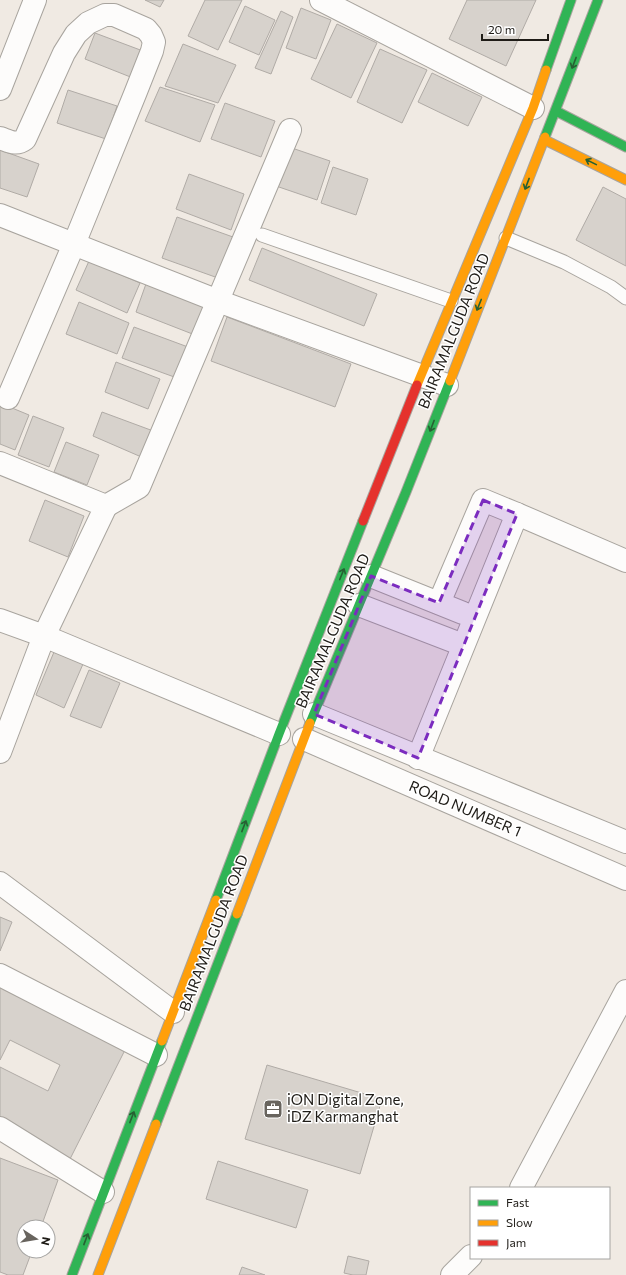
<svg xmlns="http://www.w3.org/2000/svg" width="626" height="1275" viewBox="0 0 626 1275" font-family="Commissioner,sans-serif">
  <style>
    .building { fill: #d7d2cc; stroke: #b0aba6 }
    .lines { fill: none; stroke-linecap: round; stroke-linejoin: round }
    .lane-casing { stroke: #a8a49e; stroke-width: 15 }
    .street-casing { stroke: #a8a49e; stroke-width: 24 }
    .fast-casing { stroke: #a8a49e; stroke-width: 11 }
    .slow-casing { stroke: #a8a49e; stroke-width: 11 }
    .jam-casing { stroke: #a8a49e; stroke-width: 11 }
    .lane { stroke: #fdfcfb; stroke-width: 13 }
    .street { stroke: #fdfcfb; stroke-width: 22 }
    .fast { stroke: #30b455; stroke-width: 9 }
    .slow { stroke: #ff9f0a; stroke-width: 9 }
    .jam { stroke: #e5322d; stroke-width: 9 }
    .oneway { stroke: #276033 }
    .marked { fill: #7b2cbf; fill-opacity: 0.2; stroke: #7b2cbf; stroke-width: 3; stroke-dasharray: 8 5; stroke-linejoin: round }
    .labels { text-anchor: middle; stroke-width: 3; stroke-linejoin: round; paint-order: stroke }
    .street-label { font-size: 15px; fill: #1f1c17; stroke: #fff }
    .poi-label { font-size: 15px; fill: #1f1c17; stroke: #fff; text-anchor: start }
  </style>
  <rect width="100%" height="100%" fill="#f0eae3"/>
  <g class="building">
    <polygon points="145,0 164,0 160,7"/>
    <polygon points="205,0 242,0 218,50 188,36"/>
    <polygon points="467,0 536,0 506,66 449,39"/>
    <polygon points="245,6 275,20 259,55 229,42"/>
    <polygon points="301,8 331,20 316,59 286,48"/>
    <polygon points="281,11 293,17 271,74 255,68"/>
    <polygon points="337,24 377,43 351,98 311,79"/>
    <polygon points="95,33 143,51 133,78 85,59"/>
    <polygon points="183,44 236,65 218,103 165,86"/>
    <polygon points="380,49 427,70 402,123 357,102"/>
    <polygon points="432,73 482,97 468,126 418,102"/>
    <polygon points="160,87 215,105 200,142 145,121"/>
    <polygon points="68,90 117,106 106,139 57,123"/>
    <polygon points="225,103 275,121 261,157 211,139"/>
    <polygon points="289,147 330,161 317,200 276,186"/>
    <polygon points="0,150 39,164 27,197 0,188"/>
    <polygon points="333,167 368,179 356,215 321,203"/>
    <polygon points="189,174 244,194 231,230 176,209"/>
    <polygon points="603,187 626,199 626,266 576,240"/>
    <polygon points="177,217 233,237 218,278 162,258"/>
    <polygon points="262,248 377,294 364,326 249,280"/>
    <polygon points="89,261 140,283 127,313 76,290"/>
    <polygon points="147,281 206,304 195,335 136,312"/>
    <polygon points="79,302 129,323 117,354 66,334"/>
    <polygon points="227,317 351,364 335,407 211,361"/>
    <polygon points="134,327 188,347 177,378 122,358"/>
    <polygon points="116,362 160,379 148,409 105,392"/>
    <polygon points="0,403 29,415 15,450 0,444"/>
    <polygon points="102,412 156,432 146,459 93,436"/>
    <polygon points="33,416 64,428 49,467 18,455"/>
    <polygon points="66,442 99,455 87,485 54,472"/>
    <polygon points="45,500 84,516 68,557 29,541"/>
    <polygon points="54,652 83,664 64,708 36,695"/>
    <polygon points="89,670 120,683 101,728 70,716"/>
    <polygon points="0,917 12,922 0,951"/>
    <polygon points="0,985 126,1048 69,1161 0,1120 0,1067 48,1091 60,1065 10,1040 0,1060"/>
    <polygon points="267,1065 382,1099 360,1174 245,1139"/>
    <polygon points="0,1158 58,1180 41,1227 24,1227 24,1251 32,1251 23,1275 8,1275 0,1272"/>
    <polygon points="218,1161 308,1190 296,1228 206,1199"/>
    <polygon points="348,1256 369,1261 366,1275 353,1275 344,1273"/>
    <polygon points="242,1267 265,1275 239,1275"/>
  </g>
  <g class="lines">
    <defs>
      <g id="lane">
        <polyline points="262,235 451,301"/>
        <polyline points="506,238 564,262 611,287 626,298"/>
      </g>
      <g id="street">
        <polyline points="321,0 533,108"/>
        <polyline points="0,89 35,0"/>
        <path d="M0 138C9 141 16 146 25 139L64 53 76 34 88 23 105 15H114L146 29 151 35 154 42 152 51 135 94 74 244 8 398"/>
        <polyline points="0,215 218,301 447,385"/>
        <polyline points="0,463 106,506 44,636 0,620"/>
        <polyline points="106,506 139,487 290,130"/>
        <polyline points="371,576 463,613 474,617"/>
        <polyline points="439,603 483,500 517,514"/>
        <polyline points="359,605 463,645"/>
        <polyline points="314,714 626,842"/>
        <polyline points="304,739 626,879"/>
        <polyline points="0,752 44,636 279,734"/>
        <polyline points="418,758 517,514 626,561"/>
        <polyline points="0,883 173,1012"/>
        <polyline points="0,975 156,1055"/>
        <polyline points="0,1128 103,1192"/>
        <polyline points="521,1188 626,991"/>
        <polyline points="452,1275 471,1256"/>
      </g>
      <g id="fast">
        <polyline points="546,70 571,0"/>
        <polyline points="556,111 626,147"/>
        <polyline points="545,137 598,0"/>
        <polyline points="310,723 406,492 450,381"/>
        <polyline points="216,900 279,734 363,521"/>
        <polyline points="156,1124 237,914"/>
        <polyline points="72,1275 162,1041"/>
      </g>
      <g id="slow">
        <polyline points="545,140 626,180"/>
        <polyline points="450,381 545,137"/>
        <polyline points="417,385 533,108 546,70"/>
        <polyline points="237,914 310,723"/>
        <polyline points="162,1041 216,900"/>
        <polyline points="98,1275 156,1124"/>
      </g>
      <polyline id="jam" points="363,521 417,385"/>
    </defs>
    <use href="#lane" class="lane-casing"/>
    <use href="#street" class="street-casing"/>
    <use href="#fast" class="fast-casing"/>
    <use href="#slow" class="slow-casing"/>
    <use href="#jam" class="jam-casing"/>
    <use href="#lane" class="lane"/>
    <use href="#street" class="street"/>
    <use href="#fast" class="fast"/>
    <use href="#slow" class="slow"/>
    <use href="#jam" class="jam"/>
  </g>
  <defs><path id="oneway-shaft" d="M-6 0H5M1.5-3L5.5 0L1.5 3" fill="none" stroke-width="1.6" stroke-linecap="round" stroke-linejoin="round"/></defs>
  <g class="oneway">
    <use href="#oneway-shaft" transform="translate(574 63) rotate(111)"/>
    <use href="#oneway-shaft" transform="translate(591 162) rotate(-154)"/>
    <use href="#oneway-shaft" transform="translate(527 184) rotate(111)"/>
    <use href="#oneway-shaft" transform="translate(479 305) rotate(112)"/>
    <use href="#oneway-shaft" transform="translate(432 426) rotate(111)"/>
    <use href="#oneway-shaft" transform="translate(342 574) rotate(-68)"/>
    <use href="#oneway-shaft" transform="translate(244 826) rotate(-69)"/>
    <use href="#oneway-shaft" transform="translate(132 1117) rotate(-69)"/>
    <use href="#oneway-shaft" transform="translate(86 1239) rotate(-69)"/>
  </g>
  <path class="marked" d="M483 500 517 514 418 758 314 714 371 576 439 603Z"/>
  <defs>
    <symbol id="office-square" viewBox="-11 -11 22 22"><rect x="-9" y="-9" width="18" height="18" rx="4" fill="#68645e" stroke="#fff"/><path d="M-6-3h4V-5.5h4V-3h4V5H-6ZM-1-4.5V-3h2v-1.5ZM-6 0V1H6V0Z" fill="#fff"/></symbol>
  </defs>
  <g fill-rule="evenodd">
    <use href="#office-square" x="262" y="1098" width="22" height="22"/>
  </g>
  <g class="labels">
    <g class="street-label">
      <text transform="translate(454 331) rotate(-68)" y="5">BAIRAMALGUDA ROAD</text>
      <text transform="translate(333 631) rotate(-67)" y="5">BAIRAMALGUDA ROAD</text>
      <text transform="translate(465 809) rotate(23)" y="5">ROAD NUMBER 1</text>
      <text transform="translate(214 933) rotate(-69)" y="5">BAIRAMALGUDA ROAD</text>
    </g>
    <g class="poi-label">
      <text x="287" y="1105">iON Digital Zone,<tspan x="287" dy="17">iDZ Karmanghat</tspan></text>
    </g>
  </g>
  <rect x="470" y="1187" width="140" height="72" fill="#ffffff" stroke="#a5a4a2"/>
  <rect x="478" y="1200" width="20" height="6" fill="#30b455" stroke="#a5a4a2"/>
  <text x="506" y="1207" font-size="12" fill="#1f1c17">Fast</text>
  <rect x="478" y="1220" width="20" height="6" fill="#ff9f0a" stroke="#a5a4a2"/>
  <text x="506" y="1227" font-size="12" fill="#1f1c17">Slow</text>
  <rect x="478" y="1240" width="20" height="6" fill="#e5322d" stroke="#a5a4a2"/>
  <text x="506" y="1247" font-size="12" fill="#1f1c17">Jam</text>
  <g transform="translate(36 1239) rotate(102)"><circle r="19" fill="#ffffff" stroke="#a5a4a2"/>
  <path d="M0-3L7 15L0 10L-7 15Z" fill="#68645e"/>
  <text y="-6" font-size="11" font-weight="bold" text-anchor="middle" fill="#1f1c17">N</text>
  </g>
  <path d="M482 34v6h66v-6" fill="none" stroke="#1f1c17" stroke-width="2"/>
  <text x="488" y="34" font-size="12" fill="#1f1c17" stroke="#ffffff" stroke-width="3" paint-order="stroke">20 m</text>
</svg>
